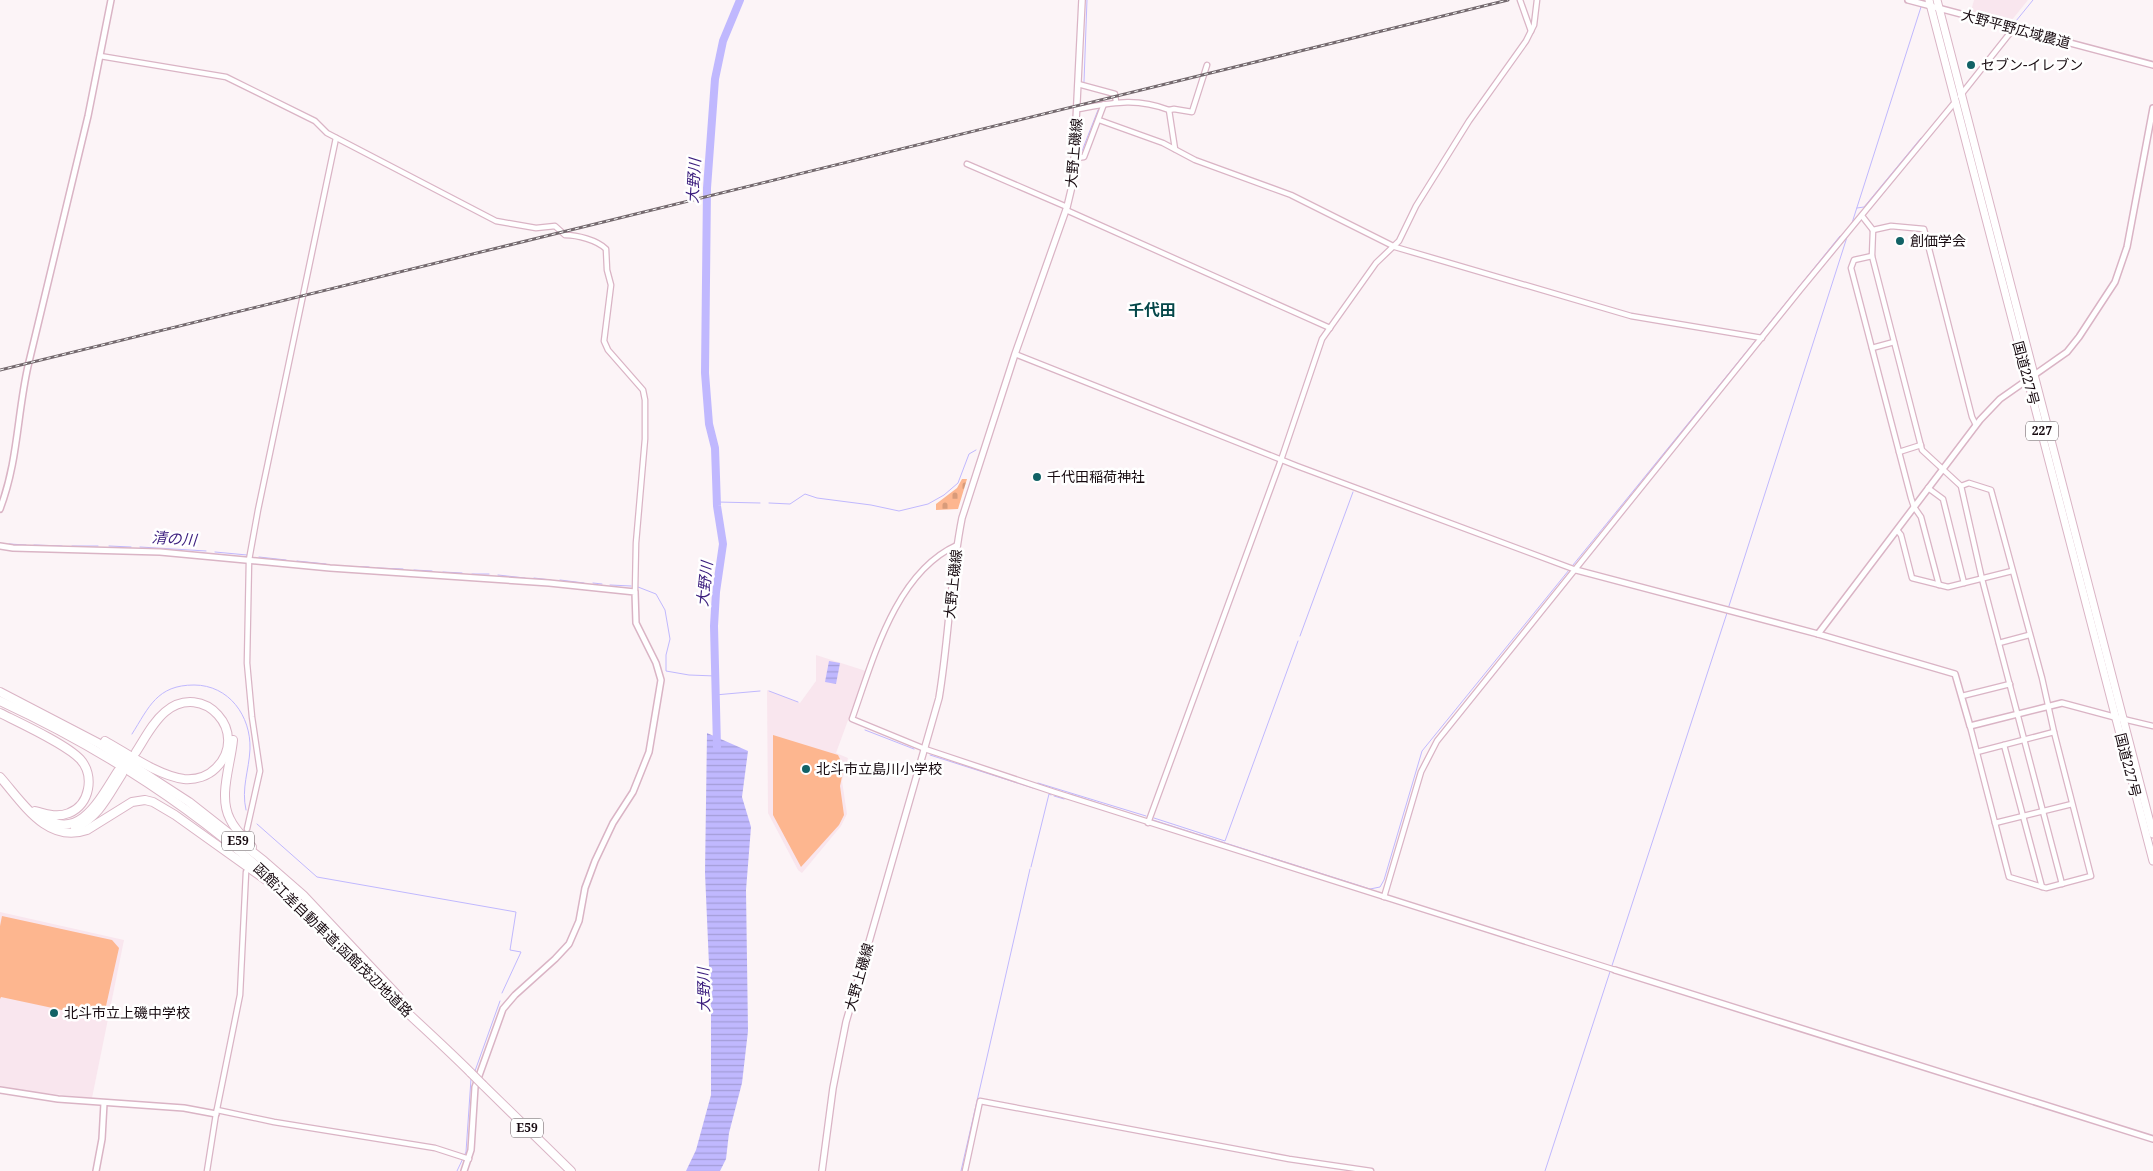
<svg xmlns="http://www.w3.org/2000/svg" width="2153" height="1171" viewBox="0 0 2153 1171" font-family="'Noto Serif','Noto Sans JP',serif">
  <style>
    .built { fill: #f9e6ee }
    .grass { fill: #fdb68f }
    .cemetery { fill: url(#cemetery-stones) }
    .water { fill: url(#water-rules) }
    .lines { fill: none; stroke-linecap: round; stroke-linejoin: round }
    .stream { stroke: #c0b8fe; stroke-width: 1 }
    .river { stroke: #c0b8fe; stroke-width: 8 }
    .minor-tunnel { stroke: #dad1d4; stroke-width: 4.5; stroke-dasharray: 4.5 2; stroke-linecap: butt }
    .minor-casing { stroke: #dab4c5; stroke-width: 7 }
    .tertiary-casing { stroke: #dab4c5; stroke-width: 8 }
    .secondary-casing { stroke: #dab4c5; stroke-width: 8 }
    .trunk-casing { stroke: #dab4c5; stroke-width: 9 }
    .motorway-casing { stroke: #dab4c5; stroke-width: 10 }
    .minor { stroke: #fff; stroke-width: 4.5 }
    .tertiary { stroke: #fff; stroke-width: 5 }
    .secondary { stroke: #fff; stroke-width: 5.5 }
    .trunk { stroke: #fff; stroke-width: 7 }
    .motorway { stroke: #fff; stroke-width: 8 }
    .rail-casing { stroke: #74696e; stroke-width: 3 }
    .rail { stroke: #fff; stroke-width: 1; stroke-dasharray: 4; stroke-linecap: butt }
    .motorway-bridge-casing { stroke: #dab4c5; stroke-width: 10; stroke-linecap: butt }
    .motorway-bridge { stroke: #fff; stroke-width: 8 }
    .poi-dot { fill: #126266; stroke: #fff; stroke-width: 2 }
    .labels { text-anchor: middle; stroke-width: 5; stroke-linejoin: round; paint-order: stroke }
    .shield { fill: #fff; stroke: #5c5357; stroke-width: 1 }
    .shield-label { font-size: 12px; font-weight: bold; fill: #16090f }
    .street-label { font-size: 14px; fill: #16090f; stroke: #fff }
    .poi-label { font-size: 14px; fill: #16090f; stroke: #fff; text-anchor: start }
    .water-label { font-size: 15px; font-style: italic; fill: #391b7c; stroke: #fff }
    .quarter-label { font-size: 16px; font-weight: bold; fill: #05484a; stroke: #fff }
  </style>
  <defs>
    <pattern id="cemetery-stones" width="16" height="16" patternUnits="userSpaceOnUse" patternTransform="scale(1.25)"><rect width="16" height="16" fill="#fdb68f"/><path d="M2 7V4a2 2 0 0 1 4 0v3zM10 15v-3a2 2 0 0 1 4 0v3z" fill="#d89b7a"/></pattern>
    <pattern id="water-rules" width="6" height="5" patternUnits="userSpaceOnUse" patternTransform="scale(1.25)"><rect width="6" height="5" fill="#c0b8fe"/><path d="M0 2.5h6" fill="none" stroke="#a49dd8"/></pattern>
  </defs>
  <rect width="100%" height="100%" fill="#fcf4f7"/>
  <g class="built">
    <polygon points="1974,0 2028,0 2011,21 1971,11"/>
    <polygon points="816,655 866,671 836,753 848,758 842,781 847,814 841,826 802,873 798,870 768,813 767,690 800,703 816,681"/>
    <polygon points="0,912 124,940 92,1098 26,1091 0,1086"/>
  </g>
  <g class="grass">
    <polygon points="773,735 838,755 844,767 840,786 844,815 839,825 801,867 773,815"/>
    <polygon points="2,916 112,940 119,948 106,1006 90,1016 1,997 0,999 0,926"/>
  </g>
  <polygon class="cemetery" points="962,479 967,479 958,509 936,510 936,504 957,488"/>
  <g class="water">
    <polygon points="829,661 840,663 836,684 825,682"/>
    <polygon points="707,733 748,751 742,797 751,827 746,890 748,1031 742,1083 729,1133 726,1159 720,1171 686,1171 696,1150 711,1095 711,1011 705,873"/>
  </g>
  <g class="lines">
    <g class="stream">
      <polyline points="2016,21 2033,0"/>
      <polyline points="1084,82 1087,0"/>
      <polyline points="1082,151 1098,110"/>
      <polyline points="1857,208 1864,207 1921,138"/>
      <polyline points="1852,223 1921,7"/>
      <polyline points="1759,336 1840,236"/>
      <polyline points="717,502 760,503"/>
      <polyline points="769,503 790,504 805,494 817,498 871,505 899,511 928,504 944,495 958,483 969,454 976,450"/>
      <polyline points="9,544 26,545"/>
      <polyline points="34,545 62,546"/>
      <polyline points="72,546 98,546"/>
      <polyline points="109,546 131,547"/>
      <polyline points="140,547 206,551"/>
      <polyline points="215,552 247,555"/>
      <polyline points="259,557 286,560"/>
      <polyline points="297,561 326,564"/>
      <polyline points="1573,565 1756,340"/>
      <polyline points="336,566 369,567"/>
      <polyline points="377,568 403,569"/>
      <polyline points="414,570 432,571"/>
      <polyline points="443,572 462,573"/>
      <polyline points="472,574 489,574"/>
      <polyline points="498,575 525,578"/>
      <polyline points="534,578 551,580"/>
      <polyline points="560,580 584,583"/>
      <polyline points="593,583 602,584"/>
      <polyline points="610,585 631,586"/>
      <polyline points="638,587 656,594 665,610 670,639 666,655 666,671 689,675 715,676"/>
      <polyline points="1728,609 1848,234"/>
      <polyline points="1300,636 1353,492"/>
      <polyline points="769,691 798,702"/>
      <polyline points="715,695 760,691"/>
      <polyline points="865,730 914,749"/>
      <path d="M132 734C149 707 157 685 194 685 229 685 251 716 250 749 249 771 241 788 246 810"/>
      <polyline points="930,755 1033,788"/>
      <polyline points="1038,783 1146,816"/>
      <polyline points="1070,794 1144,818"/>
      <polyline points="1054,796 1064,799"/>
      <polyline points="1154,818 1225,841 1298,641"/>
      <polyline points="1153,820 1370,889 1380,887 1384,880 1422,751 1569,570"/>
      <polyline points="257,824 317,877 516,912 510,950 521,952 502,993"/>
      <polyline points="1031,867 1049,794 1051,795"/>
      <polyline points="475,1071 500,1001"/>
      <polyline points="457,1171 466,1152 471,1079"/>
      <polyline points="961,1171 1030,869"/>
      <polyline points="1545,1171 1727,613"/>
    </g>
    <polyline class="river" points="717,747 714,626 716,592 723,544 717,506 715,448 709,424 705,373 707,188 715,79 723,41 740,0"/>
    <polyline class="minor-tunnel" points="246,858 247,829"/>
    <defs>
      <g id="minor">
        <polyline points="1520,0 1531,31"/>
        <path d="M100 56 226 77 315 121 327 133 496 221 536 228 555 226 565 235C577 235 597 240 606 249L607 270 611 285 604 341 608 350 643 390 645 400V439L636 543 635 592"/>
        <polyline points="1078,84 1115,94 1116,102"/>
        <polyline points="1960,96 2014,28"/>
        <path d="M1078 109C1112 103 1135 97 1169 110L1175 149"/>
        <polyline points="1169,110 1174,109 1192,112 1207,65"/>
        <polyline points="1099,120 1163,143 1195,160 1291,195 1395,247 1631,316 1762,338"/>
        <polyline points="1076,158 1084,157 1104,104"/>
        <polyline points="967,164 1067,207"/>
        <polyline points="1066,210 1330,328"/>
        <polyline points="1862,216 1873,230 1891,226 1924,229 1972,417 1976,425"/>
        <polyline points="1873,230 1872,256 1922,450 1961,486 1982,579 2062,884"/>
        <polyline points="1872,256 1854,260 1851,268 1911,498 1914,507 1921,517 1939,585"/>
        <polyline points="1872,348 1894,342"/>
        <polyline points="1015,354 1297,466 1576,570"/>
        <polyline points="1899,452 1921,445"/>
        <polyline points="1961,486 1969,483 1991,490 2042,678 2054,732 2091,876 2046,888 2009,877 1970,726"/>
        <polyline points="1928,488 1943,499 1964,583"/>
        <polyline points="1897,530 1901,535 1912,578 1948,587 2012,571"/>
        <path d="M957 545C895 573 873 660 852 719L925 749 1054 792 1615 970"/>
        <polyline points="1999,643 2029,635"/>
        <polyline points="1962,696 2010,684"/>
        <polyline points="2123,719 2153,726"/>
        <polyline points="2004,745 2042,887"/>
        <polyline points="1977,752 2054,732"/>
        <polyline points="1148,823 1281,460 1322,339 1376,263 1399,241 1416,206 1469,121 1526,41 1534,25 1537,0"/>
        <polyline points="1995,823 2072,804"/>
        <polyline points="247,829 260,771 252,717 247,663 249,560 258,510 336,138"/>
        <polyline points="1384,897 1421,772 1437,741 1800,290 1955,102"/>
        <polyline points="217,1110 274,1122 435,1148 469,1159"/>
        <polyline points="207,1171 216,1114 240,995 246,872"/>
        <polyline points="965,1171 980,1101 1289,1159 1371,1171"/>
      </g>
      <g id="tertiary">
        <polyline points="1908,0 2153,65"/>
        <path d="M0 509C18 462 17 415 28 366L88 116 111 0"/>
        <polyline points="0,546 13,548 160,552 330,568 549,583 635,592 636,623 656,663 661,680 649,752 633,792 613,823 595,861 585,888 579,921 569,944 555,959 515,995 503,1009 475,1087 471,1150 464,1171"/>
        <polyline points="1576,570 1818,634 1980,420 2000,399 2067,352 2079,337 2115,282 2127,247 2153,108"/>
        <polyline points="1818,634 1955,674 1970,726 2062,703 2118,718"/>
        <polyline points="1615,970 2153,1139"/>
        <polyline points="0,1090 58,1099 184,1108 216,1114"/>
        <polyline points="96,1171 102,1139 104,1103"/>
      </g>
      <path id="secondary" d="M822 1171 833 1088 846 1022 939 698C949 638 950 578 962 518L1015 354 1067 207 1073 182 1082 0"/>
      <g id="trunk">
        <polyline points="1929,0 2153,861"/>
        <polyline points="1937,0 2153,834"/>
      </g>
      <g id="motorway">
        <polyline points="0,692 98,743 189,802 264,861 303,895 399,997"/>
        <path d="M0 701C93 744 182 800 259 868 306 910 350 955 394 1000 419 1024 446 1048 471 1073"/>
        <path d="M0 713C20 723 66 744 80 759 95 775 90 805 69 813 57 818 46 814 35 811"/>
        <path d="M233 740C231 764 218 796 230 819 235 830 244 838 252 847"/>
        <path d="M105 741C128 754 159 776 184 779 196 780 208 776 216 768 251 733 203 680 165 712 153 722 145 738 136 752"/>
        <path d="M0 777C23 803 47 844 87 830L132 802 145 800 153 802 175 815 266 880"/>
        <path d="M42 816C79 844 101 797 118 771"/>
        <path d="M75 828C99 817 108 796 122 774"/>
        <polyline points="483,1085 571,1171"/>
      </g>
    </defs>
    <use href="#minor" class="minor-casing"/>
    <use href="#tertiary" class="tertiary-casing"/>
    <use href="#secondary" class="secondary-casing"/>
    <use href="#trunk" class="trunk-casing"/>
    <use href="#motorway" class="motorway-casing"/>
    <use href="#minor" class="minor"/>
    <use href="#tertiary" class="tertiary"/>
    <use href="#secondary" class="secondary"/>
    <use href="#trunk" class="trunk"/>
    <use href="#motorway" class="motorway"/>
    <defs>
      <polyline id="rail" points="0,370 1508,0"/>
    </defs>
    <use href="#rail" class="rail-casing"/>
    <use href="#rail" class="rail"/>
    <defs>
      <polyline id="motorway-bridge" points="471,1073 483,1085"/>
    </defs>
    <use href="#motorway-bridge" class="motorway-bridge-casing"/>
    <use href="#motorway-bridge" class="motorway-bridge"/>
  </g>
  <g class="poi-dot">
    <circle cx="1971" cy="65" r="5"/>
    <circle cx="1900" cy="241" r="5"/>
    <circle cx="1037" cy="477" r="5"/>
    <circle cx="806" cy="769" r="5"/>
    <circle cx="54" cy="1013" r="5"/>
  </g>
  <g class="labels">
    <g class="shield">
      <rect x="2026" y="421.5" width="32" height="19" rx="4"/>
      <rect x="222" y="831.5" width="32" height="19" rx="4"/>
      <rect x="511" y="1118.5" width="32" height="19" rx="4"/>
    </g>
    <g class="shield-label">
      <text x="2042" y="435">227</text>
      <text x="238" y="845">E59</text>
      <text x="527" y="1132">E59</text>
    </g>
    <g class="street-label">
      <text transform="translate(2016 29) rotate(15)" y="5">大野平野広域農道</text>
      <text transform="translate(1074 153) rotate(-85)" y="5">大野上磯線</text>
      <text transform="translate(2026 373) rotate(75)" y="5">国道227号</text>
      <text transform="translate(953 584) rotate(-84)" y="5">大野上磯線</text>
      <text transform="translate(2128 765) rotate(76)" y="5">国道227号</text>
      <text transform="translate(333 940) rotate(44)" y="5">函館江差自動車道;函館茂辺地道路</text>
      <text transform="translate(859 977) rotate(-74)" y="5">大野上磯線</text>
    </g>
    <g class="poi-label">
      <text x="1981" y="70">セブン-イレブン</text>
      <text x="1910" y="246">創価学会</text>
      <text x="1047" y="482">千代田稲荷神社</text>
      <text x="816" y="774">北斗市立島川小学校</text>
      <text x="64" y="1018">北斗市立上磯中学校</text>
    </g>
    <g class="water-label">
      <text transform="translate(694 181) rotate(-87)" y="5">大野川</text>
      <text transform="translate(174 539) rotate(4)" y="5">清の川</text>
      <text transform="translate(705 584) rotate(-84)" y="5">大野川</text>
      <text transform="translate(704 990) rotate(-91)" y="5">大野川</text>
    </g>
    <g class="quarter-label">
      <text x="1152" y="316">千代田</text>
    </g>
  </g>
</svg>
